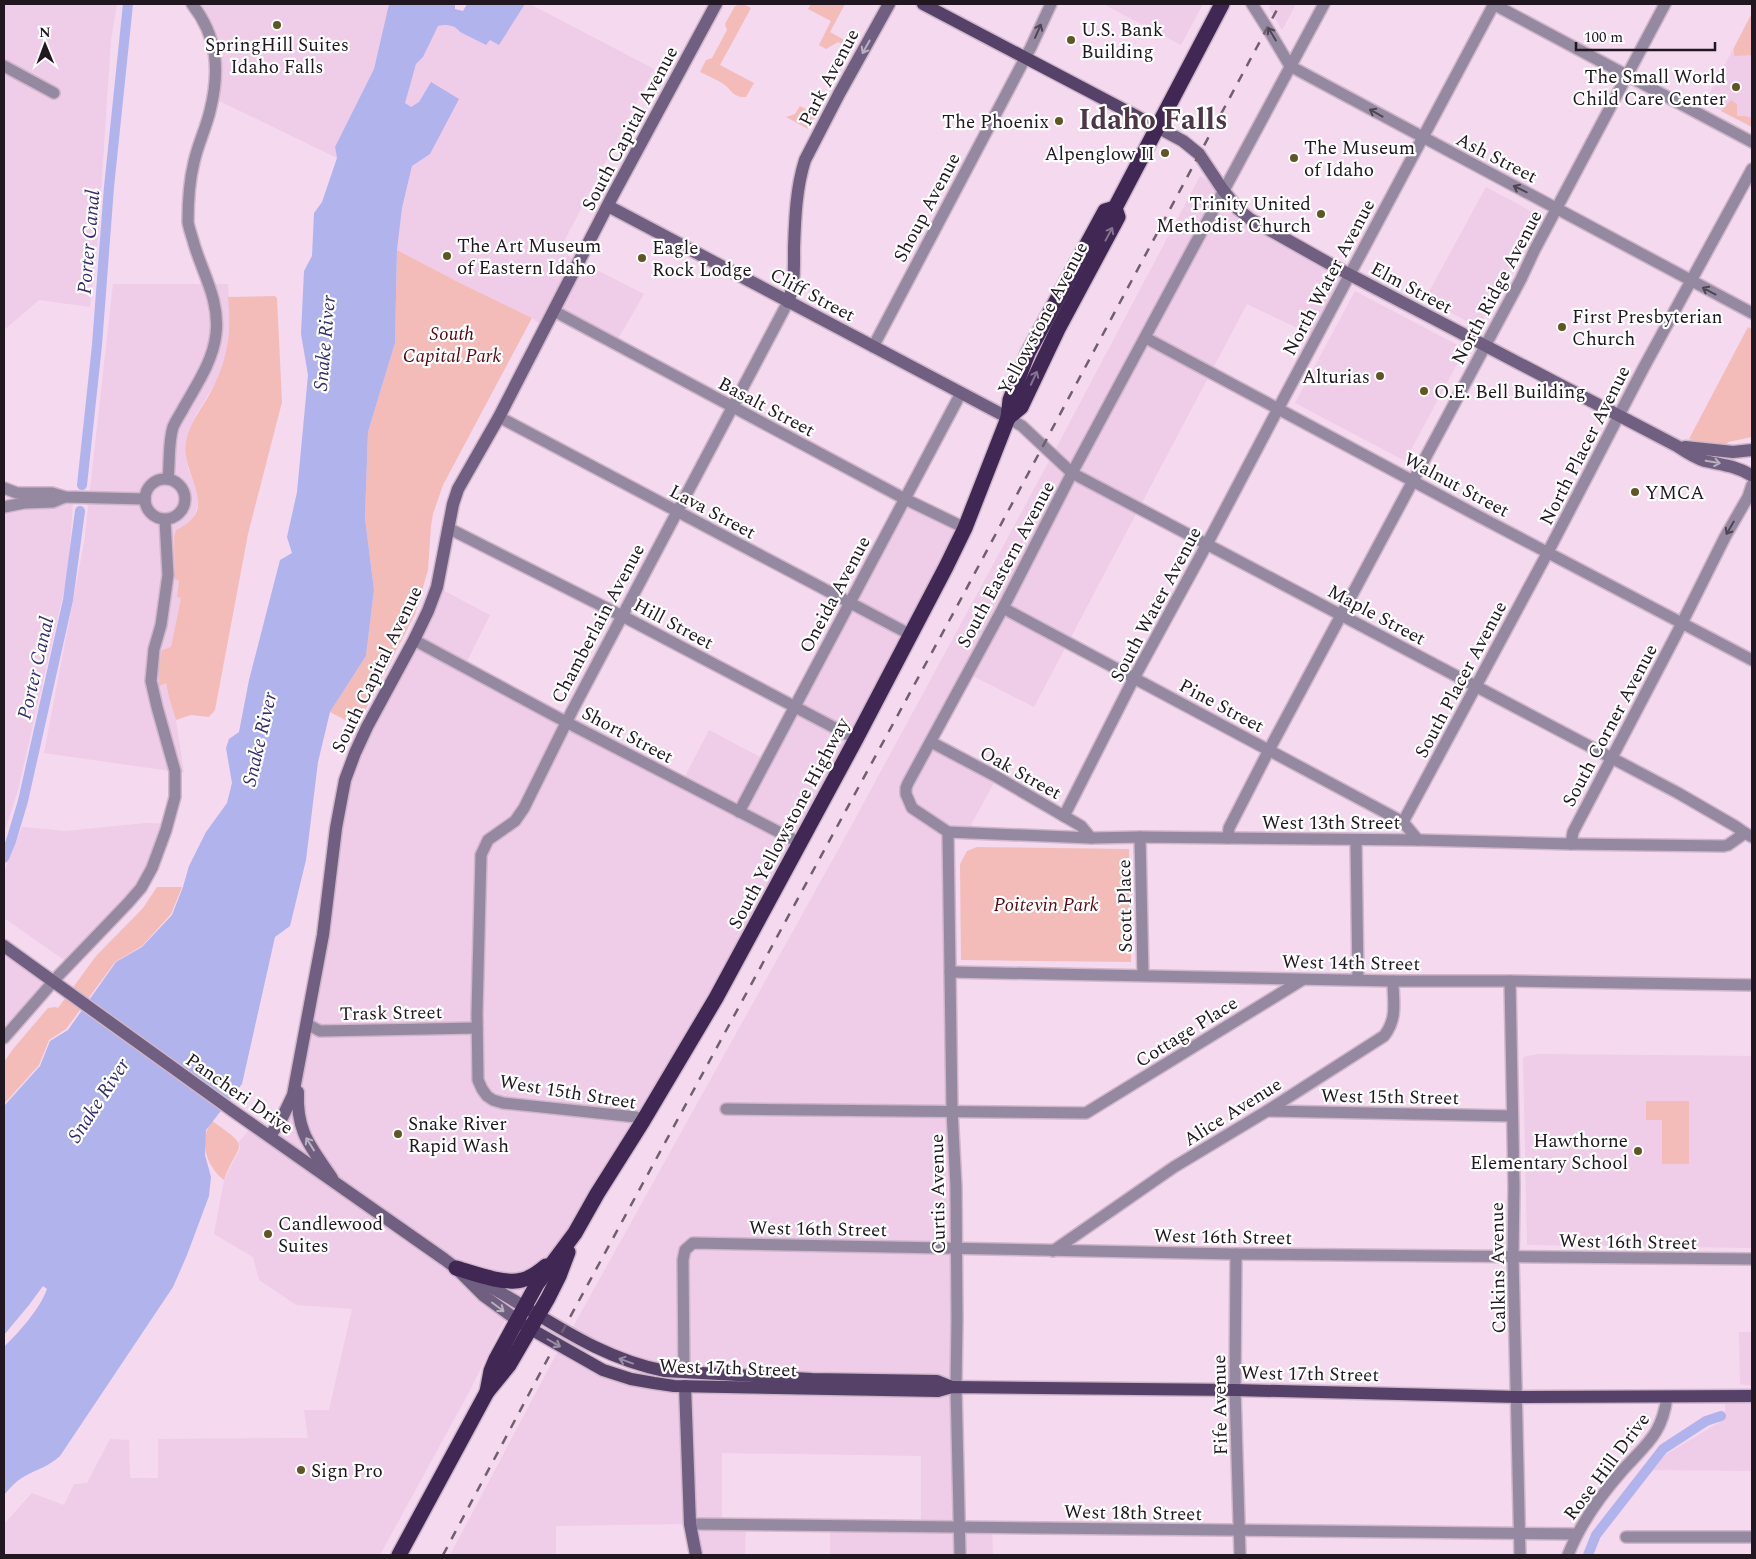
<svg xmlns="http://www.w3.org/2000/svg" width="1756" height="1559" viewBox="0 0 1756 1559" font-family="Spectral,serif">
  <style>
    .built { fill: #efcce8 }
    .green { fill: #f3bcb9 }
    .water { fill: #b1b3ed }
    .lines { fill: none; stroke-linecap: round; stroke-linejoin: round }
    .canal { stroke: #b1b3ed; stroke-width: 10 }
    .street-casing { stroke: #cfb6ca; stroke-width: 14 }
    .secondary-casing { stroke: #cfb6ca; stroke-width: 15 }
    .primary-casing { stroke: #cfb6ca; stroke-width: 15 }
    .highway-casing { stroke: #cfb6ca; stroke-width: 18 }
    .street { stroke: #9589a1; stroke-width: 11 }
    .secondary { stroke: #705f80; stroke-width: 12 }
    .primary { stroke: #564169; stroke-width: 12 }
    .highway { stroke: #402754; stroke-width: 15 }
    .rail { stroke: #705f6d; stroke-width: 2.5; stroke-dasharray: 9 9; stroke-linecap: butt }
    .oneway { stroke: #4f4554 }
    .oneway2 { stroke: #b8afc0 }
    .oneway3 { stroke: #837390 }
    .oneway4 { stroke: #9a8da5 }
    .poi-dot { fill: #615623; stroke: #fff; stroke-width: 2 }
    .labels { text-anchor: middle; stroke-width: 4.5; stroke-linejoin: round; paint-order: stroke }
    .poi-label { font-size: 19px; fill: #211720; stroke: #fff; text-anchor: start }
    .street-label { font-size: 19px; fill: #211720; stroke: #fff }
    .park-label { font-size: 19px; font-style: italic; fill: #590811; stroke: #fff }
    .water-label { font-size: 20px; font-style: italic; fill: #342e71; stroke: #fff }
    .town-label { font-size: 29px; font-weight: bold; fill: #4c3648; stroke: #fff }
  </style>
  <rect width="100%" height="100%" fill="#f5d9ef"/>
  <g class="built">
    <polygon points="4,4 117,4 111,40 98,237 90,307 39,300 4,330"/>
    <polygon points="192,4 389,4 374,69 335,147 337,158 213,98 216,57"/>
    <polygon points="525,4 530,4 654,69 559,251 644,294 615,344 554,312 545,328 532,318 460,283 397,250 402,208 412,166 430,154 431,83 419,102 411,107 404,104 416,64 423,57 438,25 446,24 457,28 460,32 486,45 490,39 499,45"/>
    <polygon points="1103,4 1203,4 1181,45"/>
    <polygon points="1271,4 1296,4 1282,30 1269,8"/>
    <polygon points="1752,13 1752,127 1705,102"/>
    <polygon points="1200,176 1223,190 1238,208 1350,275 1316,337 1247,304 1034,707 967,673 931,742 997,777 972,823 971,834 949,832 959,1527 992,1528 993,1555 830,1555 830,1525 921,1526 921,1456 722,1453 722,1523 746,1523 745,1555 696,1555 689,1524 556,1526 556,1555 450,1555 560,1347 607,1372 681,1381 662,1377 569,1334 843,841 1053,454"/>
    <polygon points="1486,187 1538,215 1481,323 1476,326 1425,299"/>
    <polygon points="113,284 228,284 230,316 227,349 219,377 195,416 186,456 188,469 198,492 198,504 194,516 186,526 176,530 174,536 179,581 177,596 181,598 171,647 160,685 166,683 169,698 176,720 184,773 44,753 84,543"/>
    <polygon points="1355,291 1465,349 1405,461 1295,403"/>
    <polygon points="905,499 957,525 904,632 794,839 575,1233 511,1308 468,1394 380,1555 4,1555 4,1524 32,1493 64,1505 74,1484 87,1483 110,1439 129,1440 130,1478 158,1478 158,1439 308,1438 304,1410 329,1410 352,1309 296,1305 259,1280 253,1257 214,1234 224,1180 240,1149 239,1142 253,1125 270,1136 282,1118 307,1024 345,780 437,587 490,615 464,667 682,782 709,730 766,760"/>
    <polygon points="73,502 68,573 18,790 4,834 4,503"/>
    <polygon points="146,823 168,824 141,888 70,964 4,918 4,872 22,827 66,831"/>
    <polygon points="4,956 54,981 4,1048"/>
    <polygon points="1539,1054 1752,1056 1752,1248 1527,1245 1523,1057"/>
    <polygon points="1739,1332 1752,1332 1752,1386 1740,1384"/>
    <polygon points="1752,1396 1752,1471 1653,1470 1665,1455 1725,1419 1725,1397"/>
  </g>
  <g class="green">
    <path d="M741 4H745V5L751 8 720 65 754 83 746 97C732 98 731 88 722 83 715 79 707 75 700 72L706 60 712 58 727 30 725 24 735 6Z"/>
    <polygon points="811,4 845,4 830,32 853,45 851,49 838,42 826,49 819,45 831,21 808,9"/>
    <polygon points="1752,13 1752,55 1734,56 1734,50 1733,50"/>
    <polygon points="1731,100 1737,104 1737,116 1744,116 1752,118 1752,127 1721,111"/>
    <polygon points="800,106 816,115 808,129 786,117 795,114"/>
    <polygon points="397,250 460,283 532,318 443,485 433,514 431,526 428,570 415,614 357,726 330,712 366,656 374,590 365,518 368,432 395,343"/>
    <path d="M275 296 277 298 282 402 248 534 215 710 209 717 191 715 176 720 169 698 166 683 159 686V666L162 650 171 647 181 598 177 597 179 581 175 579 174 536 176 530C223 508 180 476 186 442 189 425 199 412 208 397 227 364 232 335 228 297Z"/>
    <polygon points="1748,327 1752,329 1752,437 1728,442 1726,446 1701,443 1689,439"/>
    <polygon points="977,847 1129,849 1131,962 961,960 960,864 967,851"/>
    <polygon points="157,887 182,887 171,914 142,946 115,962 66,1029 49,1040 39,1065 4,1104 4,1062 13,1049 48,1008 55,1007 58,1008 96,956 143,908"/>
    <polygon points="1646,1101 1689,1101 1689,1164 1662,1164 1662,1120 1646,1120"/>
    <path d="M212 1121C254 1150 238 1141 224 1180 206 1166 198 1140 212 1121Z"/>
  </g>
  <path class="water" d="M389 4H455V9L463 11 467 4H525L499 45 490 40 486 45 460 32C455 25 446 24 438 26L423 57 416 64 405 103 411 107 419 102 431 82 459 99 430 154 412 166 402 208 397 250 395 343 368 432 365 518 374 590 366 656 330 712 318 762 306 860 290 926 275 937 242 1084 206 1130 205 1155 211 1177 209 1196 187 1255 173 1287 60 1456C49 1466 38 1469 25 1476 16 1481 10 1488 4 1495V1347C19 1332 40 1309 47 1289L43 1286 29 1305 4 1335V1106L40 1066 50 1041 68 1030 116 962 142 947 172 915 183 887 189 866 206 832 227 803 232 783 226 748 229 739 239 732 249 680 280 560 292 553 287 537 297 492 308 375 301 334 304 271 312 256 314 213 322 202 337 158 335 147 374 69Z"/>
  <g class="lines">
    <g class="canal">
      <polyline points="82,485 97,345 109,187 128,4"/>
      <polyline points="4,858 11,841 23,801 68,600 80,511"/>
      <polyline points="1588,1555 1596,1535 1663,1449 1706,1421 1721,1416"/>
    </g>
    <defs>
      <g id="street">
        <polyline points="1252,4 1271,34 1290,66 1752,313"/>
        <polyline points="1324,4 1072,473 1003,608 908,783 906,788 906,794 912,808 948,832 1091,838 1140,837 1418,840 1571,844 1724,846 1728,845 1745,833 1752,837"/>
        <polyline points="1493,4 1752,142"/>
        <polyline points="4,66 54,93"/>
        <polyline points="554,311 905,499 965,528"/>
        <polyline points="1146,338 1480,517 1752,660"/>
        <polyline points="873,347 1031,47 1051,4"/>
        <polyline points="1003,415 1022,426 1072,473 1678,793 1735,826 1745,833"/>
        <polyline points="499,417 911,635"/>
        <circle cx="165" cy="499" r="20"/>
        <path d="M168 479C170 462 168 443 173 427 176 420 181 413 184 407 197 384 213 361 216 334 220 301 203 274 194 244 192 236 189 229 188 222 188 201 189 182 194 162 198 144 206 128 210 111 220 71 218 37 192 4"/>
        <polyline points="4,488 17,493 52,493 65,497 145,499"/>
        <polyline points="4,507 24,503 53,502 65,497"/>
        <polyline points="448,528 632,621 856,739"/>
        <polyline points="1003,608 1403,822 1418,840"/>
        <polyline points="414,640 566,722 800,843"/>
        <polyline points="931,742 997,777 1081,826 1091,838"/>
        <polyline points="739,812 961,393"/>
        <polyline points="1064,816 1134,678 1207,544 1278,409 1494,4"/>
        <polyline points="1403,822 1548,552 1644,367 1752,169"/>
        <polyline points="948,832 952,1110 956,1187 957,1320 956,1387 960,1555"/>
        <polyline points="1140,837 1143,975"/>
        <polyline points="1228,838 1229,828 1269,750 1521,279 1534,251 1665,4"/>
        <polyline points="1356,840 1358,980"/>
        <polyline points="1571,844 1573,832 1677,633 1725,537 1748,497 1752,485"/>
        <polyline points="950,972 1393,981 1510,981 1752,985"/>
        <polyline points="1510,981 1514,1187 1513,1257 1520,1555"/>
        <polyline points="307,1024 320,1031 477,1028"/>
        <polyline points="4,1038 59,975 128,903 141,888 152,868 166,830 175,797 175,771 157,707 151,681 154,649 161,625 168,575 165,520"/>
        <polyline points="726,1109 1086,1113 1302,980"/>
        <polyline points="1267,1111 1512,1116"/>
        <polyline points="643,1121 636,1117 503,1103 493,1100 487,1096 482,1089 478,1080 477,1013 481,855 488,840 515,821 524,808 572,711 788,302"/>
        <path d="M1053 1251 1174 1167 1267 1111 1384 1036C1398 1018 1393 1002 1393 981"/>
        <polyline points="1236,1254 1235,1390 1240,1555"/>
        <polyline points="684,1372 683,1260 685,1250 693,1243 1236,1254 1752,1259"/>
        <polyline points="690,1524 1576,1534"/>
        <polyline points="1626,1537 1752,1537"/>
        <path d="M1568 1555C1580 1524 1600 1496 1622 1471 1646 1444 1662 1435 1667 1397"/>
      </g>
      <g id="secondary">
        <path d="M1157 127 1183 141 1199 154 1223 190 1238 209 1250 219 1339 269 1677 446C1686 452 1695 458 1705 461 1722 465 1736 466 1751 475"/>
        <polyline points="608,206 1001,414"/>
        <path d="M788 302C795 284 794 267 794 248 795 219 796 188 805 160L839 94 889 4"/>
        <polyline points="1685,447 1733,452 1752,450"/>
        <polyline points="4,946 233,1111 444,1259 456,1268 484,1296 517,1320"/>
        <path d="M298 1092C296 1132 311 1147 332 1178"/>
        <polyline points="270,1136 282,1118 293,1095 323,935 336,828 345,780 355,753 367,727 414,640 428,611 437,587 453,504 458,489 499,417 613,195 716,4"/>
        <polyline points="476,1278 525,1307"/>
        <polyline points="685,1386 690,1524 696,1555"/>
      </g>
      <g id="primary">
        <polyline points="923,4 1157,127"/>
        <path d="M530 1310C574 1337 614 1361 665 1371L812 1379 937 1381 952 1387"/>
        <polyline points="522,1324 603,1370 631,1379 654,1383 674,1386 938,1391 952,1387 1235,1390 1517,1397 1752,1396"/>
      </g>
      <g id="highway">
        <polyline points="1008,418 1021,407 1058,329 1118,217 1115,208 1222,4"/>
        <path d="M456 1268C473 1273 505 1285 522 1280 531 1278 539 1272 546 1266"/>
        <polyline points="487,1392 491,1371 496,1359 537,1284 575,1233 597,1194 643,1121 716,998 856,739 946,567 965,528 1008,418 1010,400 1028,353 1105,211 1115,208"/>
        <polyline points="399,1555 487,1392 509,1365 548,1298 559,1276 568,1252"/>
      </g>
    </defs>
    <use href="#street" class="street-casing"/>
    <use href="#secondary" class="secondary-casing"/>
    <use href="#primary" class="primary-casing"/>
    <use href="#highway" class="highway-casing"/>
    <use href="#street" class="street"/>
    <use href="#secondary" class="secondary"/>
    <use href="#primary" class="primary"/>
    <use href="#highway" class="highway"/>
    <polyline class="rail" points="443,1555 569,1319 955,610 1280,4"/>
  </g>
  <defs><path id="oneway-shaft" d="M-6 0H5M1.5-3L5.5 0L1.5 3" fill="none" stroke-width="1.6" stroke-linecap="round" stroke-linejoin="round" transform="scale(1.25)"/></defs>
  <g class="oneway">
    <use href="#oneway-shaft" transform="translate(1038 31) rotate(-66)"/>
    <use href="#oneway-shaft" transform="translate(1272 34) rotate(-121)"/>
    <use href="#oneway-shaft" transform="translate(1376 113) rotate(-151)"/>
    <use href="#oneway-shaft" transform="translate(1520 189) rotate(-154)"/>
    <use href="#oneway-shaft" transform="translate(1709 291) rotate(-152)"/>
    <use href="#oneway-shaft" transform="translate(1730 528) rotate(120)"/>
  </g>
  <g class="oneway2">
    <use href="#oneway-shaft" transform="translate(866 47) rotate(119)"/>
    <use href="#oneway-shaft" transform="translate(1713 462) rotate(10)"/>
    <use href="#oneway-shaft" transform="translate(310 1144) rotate(-122)"/>
    <use href="#oneway-shaft" transform="translate(498 1307) rotate(37)"/>
  </g>
  <g class="oneway3">
    <use href="#oneway-shaft" transform="translate(1109 234) rotate(-62)"/>
    <use href="#oneway-shaft" transform="translate(1034 378) rotate(-65)"/>
  </g>
  <g class="oneway4">
    <use href="#oneway-shaft" transform="translate(554 1343) rotate(30)"/>
    <use href="#oneway-shaft" transform="translate(626 1361) rotate(-160)"/>
  </g>
  <g class="poi-dot">
    <circle cx="277" cy="25" r="5"/>
    <circle cx="1071" cy="40" r="5"/>
    <circle cx="1736" cy="87" r="5"/>
    <circle cx="1059" cy="121" r="5"/>
    <circle cx="1165" cy="153" r="5"/>
    <circle cx="1294" cy="158" r="5"/>
    <circle cx="1321" cy="214" r="5"/>
    <circle cx="447" cy="256" r="5"/>
    <circle cx="642" cy="258" r="5"/>
    <circle cx="1562" cy="327" r="5"/>
    <circle cx="1380" cy="376" r="5"/>
    <circle cx="1424" cy="391" r="5"/>
    <circle cx="1635" cy="492" r="5"/>
    <circle cx="398" cy="1134" r="5"/>
    <circle cx="1638" cy="1151" r="5"/>
    <circle cx="268" cy="1234" r="5"/>
    <circle cx="301" cy="1470" r="5"/>
  </g>
  <g class="labels">
    <g class="poi-label">
      <text x="1081" y="36">U.S. Bank<tspan x="1081" dy="22">Building</tspan></text>
      <text x="277" y="51" text-anchor="middle">SpringHill Suites<tspan x="277" dy="22">Idaho Falls</tspan></text>
      <text x="1726" y="83" text-anchor="end">The Small World<tspan x="1726" dy="22">Child Care Center</tspan></text>
      <text x="1049" y="128" text-anchor="end">The Phoenix</text>
      <text x="1304" y="154">The Museum<tspan x="1304" dy="22">of Idaho</tspan></text>
      <text x="1155" y="160" text-anchor="end">Alpenglow II</text>
      <text x="1311" y="210" text-anchor="end">Trinity United<tspan x="1311" dy="22">Methodist Church</tspan></text>
      <text x="457" y="252">The Art Museum<tspan x="457" dy="22">of Eastern Idaho</tspan></text>
      <text x="652" y="254">Eagle<tspan x="652" dy="22">Rock Lodge</tspan></text>
      <text x="1572" y="323">First Presbyterian<tspan x="1572" dy="22">Church</tspan></text>
      <text x="1370" y="383" text-anchor="end">Alturias</text>
      <text x="1434" y="398">O.E. Bell Building</text>
      <text x="1645" y="499">YMCA</text>
      <text x="408" y="1130">Snake River<tspan x="408" dy="22">Rapid Wash</tspan></text>
      <text x="1628" y="1147" text-anchor="end">Hawthorne<tspan x="1628" dy="22">Elementary School</tspan></text>
      <text x="278" y="1230">Candlewood<tspan x="278" dy="22">Suites</tspan></text>
      <text x="311" y="1477">Sign Pro</text>
    </g>
    <g class="street-label">
      <text transform="translate(828 77) rotate(-62)" y="7">Park Avenue</text>
      <text transform="translate(629 128) rotate(-62)" y="7">South Capital Avenue</text>
      <text transform="translate(1497 157) rotate(27)" y="7">Ash Street</text>
      <text transform="translate(926 207) rotate(-62)" y="7">Shoup Avenue</text>
      <text transform="translate(1328 277) rotate(-62)" y="7">North Water Avenue</text>
      <text transform="translate(1412 287) rotate(28)" y="7">Elm Street</text>
      <text transform="translate(1496 287) rotate(-62)" y="7">North Ridge Avenue</text>
      <text transform="translate(813 294) rotate(28)" y="7">Cliff Street</text>
      <text transform="translate(1042 318) rotate(-62)" y="7">Yellowstone Avenue</text>
      <text transform="translate(767 406) rotate(28)" y="7">Basalt Street</text>
      <text transform="translate(1584 445) rotate(-63)" y="7">North Placer Avenue</text>
      <text transform="translate(1457 484) rotate(28)" y="7">Walnut Street</text>
      <text transform="translate(713 511) rotate(28)" y="7">Lava Street</text>
      <text transform="translate(1005 564) rotate(-62)" y="7">South Eastern Avenue</text>
      <text transform="translate(834 594) rotate(-62)" y="7">Oneida Avenue</text>
      <text transform="translate(1155 604) rotate(-62)" y="7">South Water Avenue</text>
      <text transform="translate(1377 614) rotate(28)" y="7">Maple Street</text>
      <text transform="translate(597 623) rotate(-62)" y="7">Chamberlain Avenue</text>
      <text transform="translate(674 623) rotate(28)" y="7">Hill Street</text>
      <text transform="translate(376 669) rotate(-64)" y="7">South Capital Avenue</text>
      <text transform="translate(1460 679) rotate(-62)" y="7">South Placer Avenue</text>
      <text transform="translate(1222 705) rotate(28)" y="7">Pine Street</text>
      <text transform="translate(1609 725) rotate(-62)" y="7">South Corner Avenue</text>
      <text transform="translate(628 734) rotate(28)" y="7">Short Street</text>
      <text transform="translate(1021 772) rotate(29)" y="7">Oak Street</text>
      <text x="1331" y="829">West 13th Street</text>
      <text transform="translate(788 823) rotate(-62)" y="7">South Yellowstone Highway</text>
      <text transform="translate(1124 906) rotate(-91)" y="7">Scott Place</text>
      <text transform="translate(1351 962) rotate(1)" y="7">West 14th Street</text>
      <text transform="translate(391 1012) rotate(-1)" y="7">Trask Street</text>
      <text transform="translate(1186 1031) rotate(-32)" y="7">Cottage Place</text>
      <text transform="translate(568 1091) rotate(9)" y="7">West 15th Street</text>
      <text transform="translate(240 1093) rotate(35)" y="7">Pancheri Drive</text>
      <text transform="translate(1390 1096) rotate(1)" y="7">West 15th Street</text>
      <text transform="translate(1232 1111) rotate(-32)" y="7">Alice Avenue</text>
      <text transform="translate(937 1194) rotate(-91)" y="7">Curtis Avenue</text>
      <text transform="translate(818 1228) rotate(1)" y="7">West 16th Street</text>
      <text transform="translate(1223 1236) rotate(1)" y="7">West 16th Street</text>
      <text transform="translate(1628 1241) rotate(1)" y="7">West 16th Street</text>
      <text transform="translate(1497 1268) rotate(-91)" y="7">Calkins Avenue</text>
      <text transform="translate(728 1367) rotate(2)" y="7">West 17th Street</text>
      <text transform="translate(1310 1373) rotate(1)" y="7">West 17th Street</text>
      <text transform="translate(1219 1405) rotate(-91)" y="7">Fife Avenue</text>
      <text transform="translate(1606 1466) rotate(-53)" y="7">Rose Hill Drive</text>
      <text transform="translate(1133 1512) rotate(1)" y="7">West 18th Street</text>
    </g>
    <g class="park-label">
      <text x="452" y="340">South<tspan x="452" dy="22">Capital Park</tspan></text>
      <text x="1046" y="911">Poitevin Park</text>
    </g>
    <g class="water-label">
      <text transform="translate(88 242) rotate(-85)" y="7">Porter Canal</text>
      <text transform="translate(324 343) rotate(-85)" y="7">Snake River</text>
      <text transform="translate(35 668) rotate(-77)" y="7">Porter Canal</text>
      <text transform="translate(259 739) rotate(-77)" y="7">Snake River</text>
      <text transform="translate(98 1100) rotate(-57)" y="7">Snake River</text>
    </g>
    <g class="town-label">
      <text x="1153" y="129">Idaho Falls</text>
    </g>
  </g>
  <rect width="1756" height="1559" fill="none" stroke="#211720" stroke-width="10"/>
  <g transform="translate(45 45) rotate(359)" stroke="#ffffff" stroke-width="4" paint-order="stroke">
  <path d="M0-4L9 19L0 12L-9 19Z" fill="#211720"/>
  <text y="-8" font-size="14" font-weight="bold" text-anchor="middle" fill="#211720">N</text>
  </g>
  <path d="M1576 42v8h139v-8" fill="none" stroke="#211720" stroke-width="2.5"/>
  <text x="1584" y="42" font-size="15" fill="#211720" stroke="#ffffff" stroke-width="4" paint-order="stroke">100 m</text>
</svg>
